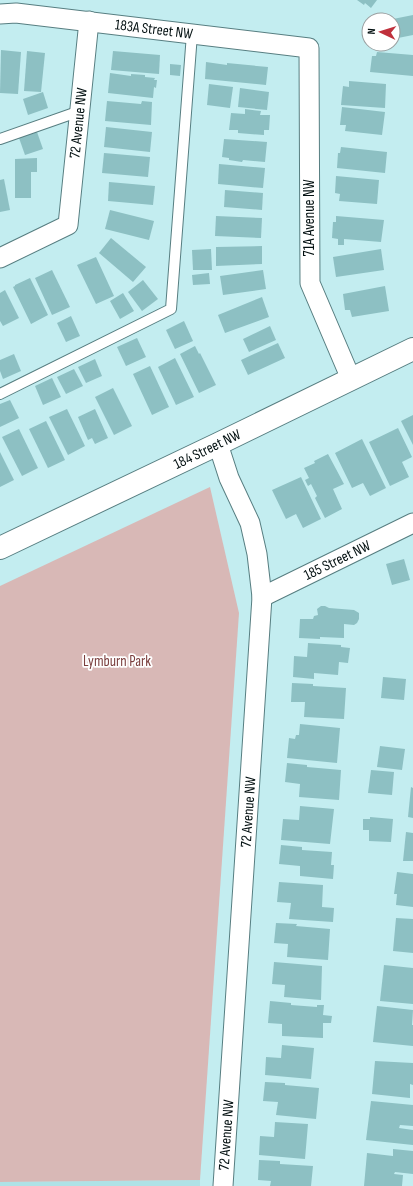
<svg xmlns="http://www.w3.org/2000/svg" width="413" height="1186" viewBox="0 0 413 1186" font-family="'Sofia Sans Condensed',sans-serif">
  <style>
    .built { fill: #afe2e6 }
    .green { fill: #d8b8b6 }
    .building { fill: #8dc0c3 }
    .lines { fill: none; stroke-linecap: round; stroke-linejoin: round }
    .service-casing { stroke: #577e81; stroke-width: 12 }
    .minor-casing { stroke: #577e81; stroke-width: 21 }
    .tertiary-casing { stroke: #577e81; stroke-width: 24 }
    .service { stroke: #fff; stroke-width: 10 }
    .minor { stroke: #fff; stroke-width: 19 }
    .tertiary { stroke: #fff; stroke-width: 22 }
    .labels { text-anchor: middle; stroke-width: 3.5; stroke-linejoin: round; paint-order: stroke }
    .street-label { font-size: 15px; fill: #031011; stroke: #fff }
    .park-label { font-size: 15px; fill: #7b3f3e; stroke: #fff }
  </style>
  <rect width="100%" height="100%" fill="#c3edf0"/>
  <polygon class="built" points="200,1180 200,1186 0,1186 0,1182"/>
  <polygon class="green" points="210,487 239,613 200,1180 0,1182 0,586"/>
  <g class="building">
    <polygon points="357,0 377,0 371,8 365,3 364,5"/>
    <polygon points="413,15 413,35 393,39 393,19"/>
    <polygon points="1,50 21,52 18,94 0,93"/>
    <polygon points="27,51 45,53 41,92 24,91"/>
    <polygon points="113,51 160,55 159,74 111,70"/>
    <polygon points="377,52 413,55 413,76 370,72 372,56 376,56"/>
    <polygon points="206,62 227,65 227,63 268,67 266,85 205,79"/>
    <polygon points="170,64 181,65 180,76 170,75"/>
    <polygon points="110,73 131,76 131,74 145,75 145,77 155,78 154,80 157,80 156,88 154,87 153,98 108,93"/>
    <polygon points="349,81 386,84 385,108 341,105 343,86 349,87"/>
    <polygon points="209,84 233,87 230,108 207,105"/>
    <polygon points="240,88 269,92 267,110 238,107"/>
    <polygon points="43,92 48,108 28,115 23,99"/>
    <polygon points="107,101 141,104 142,101 152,102 151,125 105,121"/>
    <polygon points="342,107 385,112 382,135 345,131 346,125 340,125"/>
    <polygon points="245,109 261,111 260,115 270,115 269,130 264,130 264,135 238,133 238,130 229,130 231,113 245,114"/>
    <polygon points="106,127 152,132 150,152 104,147"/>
    <polygon points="37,132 43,149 25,155 19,138"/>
    <polygon points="224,139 267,142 265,162 243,160 242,162 229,160 229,158 222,157"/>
    <polygon points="341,147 387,152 385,173 337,168 338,153 340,153"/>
    <polygon points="104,153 150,157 148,177 102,173"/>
    <polygon points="37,158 37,172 31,172 31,198 15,198 15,159"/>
    <polygon points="219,164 265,168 263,188 218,184"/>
    <polygon points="336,176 379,180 377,204 339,201 340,194 335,193"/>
    <polygon points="4,179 10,210 0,212 0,180"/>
    <polygon points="109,182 155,186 153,205 108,201"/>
    <polygon points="225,190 263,193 262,210 224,207"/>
    <polygon points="110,210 154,221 149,240 105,229"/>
    <polygon points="216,216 262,218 261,238 215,236"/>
    <polygon points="336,216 384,220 381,242 344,239 344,245 338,245 338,239 332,238 333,222 336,222"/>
    <polygon points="111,238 146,267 133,282 99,253"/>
    <polygon points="262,246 262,264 216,266 216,247"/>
    <polygon points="211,249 212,270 193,270 192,250"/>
    <polygon points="381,249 384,270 336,277 333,257"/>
    <polygon points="96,257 114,296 96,304 77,265"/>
    <polygon points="52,270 70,307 52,315 35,278"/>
    <polygon points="263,270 266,289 223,295 220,276"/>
    <polygon points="209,273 210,284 193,285 192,275"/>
    <polygon points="30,278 48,315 31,324 13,287 15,286 15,285"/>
    <polygon points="143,280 158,299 142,311 128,292"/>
    <polygon points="385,286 389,311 352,317 350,310 345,310 343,294"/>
    <polygon points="5,290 19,318 3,326 0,321 0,293"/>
    <polygon points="123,293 134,311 120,319 110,301"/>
    <polygon points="262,297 269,317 225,333 218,315"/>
    <polygon points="71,316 80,336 66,342 57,323"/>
    <polygon points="184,321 193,341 175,349 166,330"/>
    <polygon points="270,326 276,340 249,352 243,339"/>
    <polygon points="137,338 146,357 126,366 117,347"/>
    <polygon points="278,343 285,358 248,375 241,360"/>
    <polygon points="195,346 199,354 200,353 216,385 199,393 180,354"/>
    <polygon points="14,354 21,371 3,379 0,371 0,360"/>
    <polygon points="175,358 194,397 176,405 158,367"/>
    <polygon points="95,359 102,376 86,383 78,367"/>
    <polygon points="150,366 169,407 152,415 133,374"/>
    <polygon points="74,369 83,386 66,394 57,377"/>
    <polygon points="52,378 61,397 43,405 35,386"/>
    <polygon points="113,388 132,426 114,435 95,397"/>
    <polygon points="10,400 19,418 0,427 0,404"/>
    <polygon points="67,409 85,446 68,455 49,417"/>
    <polygon points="95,409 108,438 95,444 92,438 88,440 78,417"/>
    <polygon points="413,415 413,445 401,421"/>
    <polygon points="46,421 65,460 48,468 29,429"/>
    <polygon points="398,428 412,457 402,462 409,477 390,486 369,442"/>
    <polygon points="19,429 38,468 22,476 2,437"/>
    <polygon points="362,439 386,488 370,496 363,483 352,488 335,453"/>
    <polygon points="0,452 14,480 0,487"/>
    <polygon points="328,454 344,484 333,489 342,509 325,518 315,498 317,496 311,484 308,486 305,480 309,478 304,468 315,463 314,461"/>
    <polygon points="301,477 321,519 303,528 296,514 286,519 272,490"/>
    <polygon points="404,559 410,580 392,585 386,564"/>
    <polygon points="321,606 325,606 329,608 354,610 359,613 359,619 357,623 354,625 344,624 344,638 320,637 320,639 299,638 300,619 313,619 314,616 318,615 317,609"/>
    <polygon points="308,643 341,645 341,647 350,648 348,663 339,662 338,675 314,673 314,679 293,677 294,656 307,657"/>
    <polygon points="383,677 406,679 404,700 381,698"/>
    <polygon points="292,683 313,684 313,686 346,688 344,719 304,717 305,702 291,702"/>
    <polygon points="300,724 340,728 337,763 287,758 289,738 295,739 296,735 299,735"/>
    <polygon points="380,746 405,749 402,770 377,767"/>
    <polygon points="287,763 307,765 307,767 341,770 339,800 299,797 300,784 285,782"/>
    <polygon points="371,770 394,772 392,795 368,793"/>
    <polygon points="411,787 413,788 413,818 408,817"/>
    <polygon points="300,806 334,809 330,844 281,840 283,819 299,820"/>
    <polygon points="370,817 393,819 391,842 369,841 369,830 363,830 363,819 370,819"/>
    <polygon points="406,832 413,833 413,861 403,861"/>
    <polygon points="281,845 302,847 302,850 332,852 331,865 334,865 333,879 300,876 300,866 279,864"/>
    <polygon points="397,872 413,874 413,907 396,905 397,894 394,894"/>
    <polygon points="279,882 323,885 322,907 334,908 333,922 289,919 291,903 277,902"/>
    <polygon points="396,918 413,919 413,953 393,951"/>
    <polygon points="276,923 297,924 296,926 330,929 328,960 287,957 288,944 274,943"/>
    <polygon points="274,962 322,966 321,1000 284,997 285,985 272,984"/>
    <polygon points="384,965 413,968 413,1004 380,1001"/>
    <polygon points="270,1001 291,1003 291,1005 317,1007 317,1005 324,1005 323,1015 332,1016 331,1023 323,1023 323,1038 282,1036 282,1024 268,1023"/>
    <polygon points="377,1006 413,1010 412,1025 413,1025 413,1046 373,1042"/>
    <polygon points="282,1045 314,1048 311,1079 265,1075 266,1057 281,1058"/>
    <polygon points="375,1061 413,1063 413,1085 410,1084 410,1098 372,1094"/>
    <polygon points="265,1082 285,1083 285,1085 319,1088 316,1119 276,1115 278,1102 263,1101"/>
    <polygon points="371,1101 413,1105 413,1126 400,1125 399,1128 413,1130 413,1145 366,1140"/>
    <polygon points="275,1122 308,1124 305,1159 259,1155 260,1136 274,1137"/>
    <polygon points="393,1149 413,1151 413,1174 395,1172 394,1174 403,1175 402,1186 364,1186 367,1153 393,1156"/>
    <polygon points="259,1160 280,1161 280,1164 313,1166 311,1186 270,1186 271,1181 258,1180"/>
  </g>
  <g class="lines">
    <defs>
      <g id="service">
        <polyline points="0,139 80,111"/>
        <polyline points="0,394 171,309 192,34"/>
      </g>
      <g id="minor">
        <polyline points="0,14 16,13 309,48 310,283 351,379"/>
        <polyline points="0,258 68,225 89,21"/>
        <polyline points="218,444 229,478 250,523 257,554 262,597 223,1186"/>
        <polyline points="262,597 413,523"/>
      </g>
      <polyline id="tertiary" points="0,548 218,444 413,349"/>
    </defs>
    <use href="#service" class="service-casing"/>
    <use href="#minor" class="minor-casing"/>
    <use href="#tertiary" class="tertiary-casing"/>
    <use href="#service" class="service"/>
    <use href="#minor" class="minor"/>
    <use href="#tertiary" class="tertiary"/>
  </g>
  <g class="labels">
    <g class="street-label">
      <text transform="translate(154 29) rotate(7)" y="5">183A Street NW</text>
      <text transform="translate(78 123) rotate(-84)" y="5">72 Avenue NW</text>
      <text transform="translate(309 218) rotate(-90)" y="5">71A Avenue NW</text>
      <text transform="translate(207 449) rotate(-26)" y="5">184 Street NW</text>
      <text transform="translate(337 560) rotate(-26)" y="5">185 Street NW</text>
      <text transform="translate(248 812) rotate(-86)" y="5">72 Avenue NW</text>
      <text transform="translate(226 1135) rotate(-86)" y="5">72 Avenue NW</text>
    </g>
    <g class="park-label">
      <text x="117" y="666">Lymburn Park</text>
    </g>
  </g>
  <g transform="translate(381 32) rotate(274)"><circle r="19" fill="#ffffff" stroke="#9a9fa0"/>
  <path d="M0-3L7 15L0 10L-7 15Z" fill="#c0303c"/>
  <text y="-6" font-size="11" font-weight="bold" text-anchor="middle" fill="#031011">N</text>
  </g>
</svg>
